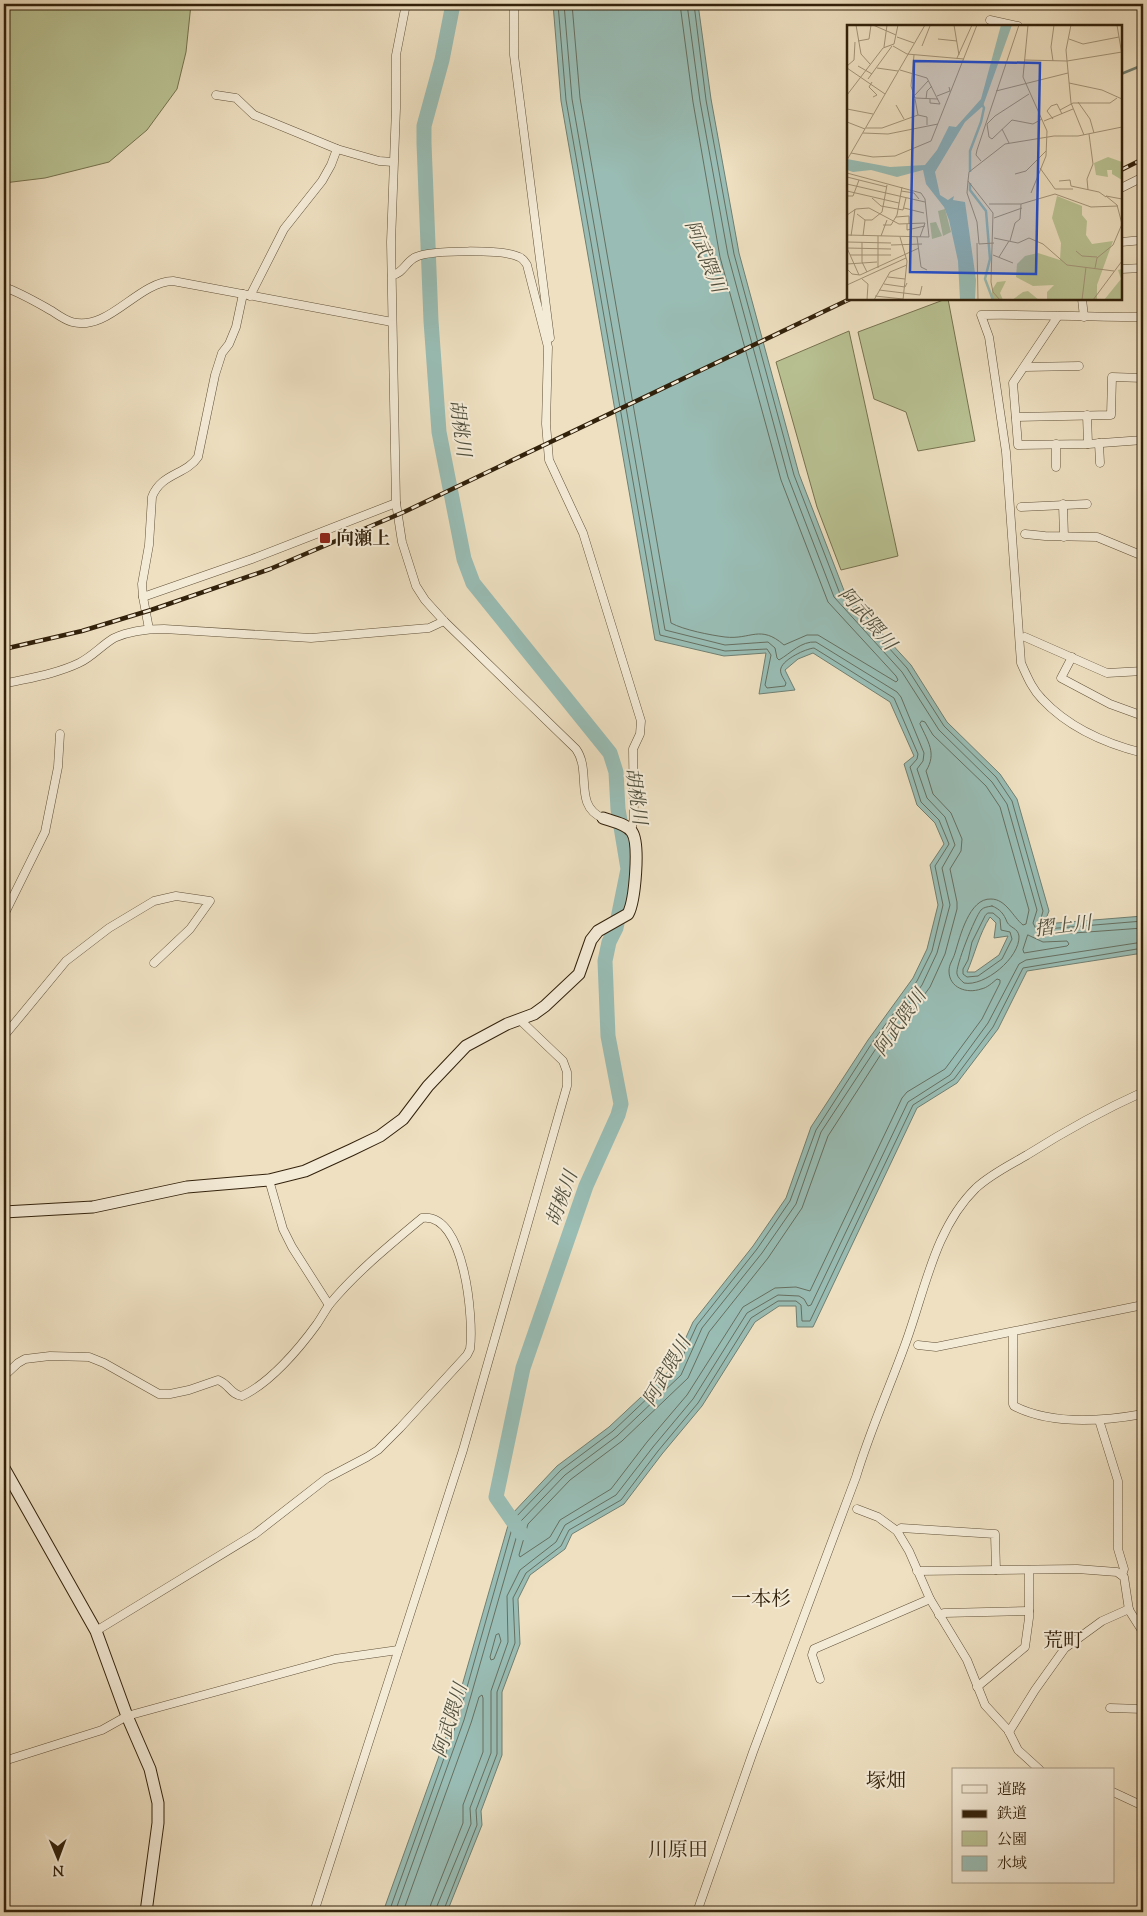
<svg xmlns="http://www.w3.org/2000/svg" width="1147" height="1916" viewBox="0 0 1147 1916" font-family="'Sorts Mill Goudy','Noto Serif JP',serif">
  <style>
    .green { fill: #b9c293; stroke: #76724f }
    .water { fill: #99bdb5; stroke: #707f71; fill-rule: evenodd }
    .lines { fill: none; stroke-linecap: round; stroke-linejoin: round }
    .shore { stroke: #666f60; stroke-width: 1 }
    .stream { stroke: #707f71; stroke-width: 2.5 }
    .river { stroke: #99bdb5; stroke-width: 15 }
    .street-casing { stroke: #615138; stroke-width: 9 }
    .secondary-casing { stroke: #32210b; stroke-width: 13 }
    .street { stroke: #f4ebd7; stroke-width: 8 }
    .secondary { stroke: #f4ebd7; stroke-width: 11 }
    .rail-casing { stroke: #32210b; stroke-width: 4.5 }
    .rail { stroke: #f4ebd7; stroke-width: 2.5; stroke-dasharray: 8; stroke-linecap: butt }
    .poi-dot { fill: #8f2418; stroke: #f4ebd7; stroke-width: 2 }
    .labels { text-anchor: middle; stroke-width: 4; stroke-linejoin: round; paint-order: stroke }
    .poi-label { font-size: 18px; font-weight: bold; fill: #32210b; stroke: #f4ebd7; text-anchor: start }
    .water-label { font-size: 19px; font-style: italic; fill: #51503e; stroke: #f4ebd7 }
    .quarter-label { font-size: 20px; fill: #32210b; stroke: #f4ebd7 }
    .inset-river { fill: none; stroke: #99bdb5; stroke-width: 2.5 }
    .inset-road { fill: none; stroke: #a39478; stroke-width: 1 }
    .view { fill: #1d4ed8; fill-opacity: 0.15; stroke: #1d4ed8; stroke-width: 2.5 }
    .inset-edge { fill: none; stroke: #32210b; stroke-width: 2.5 }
  </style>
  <rect width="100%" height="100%" fill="#eee0c1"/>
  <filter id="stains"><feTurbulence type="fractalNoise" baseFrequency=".004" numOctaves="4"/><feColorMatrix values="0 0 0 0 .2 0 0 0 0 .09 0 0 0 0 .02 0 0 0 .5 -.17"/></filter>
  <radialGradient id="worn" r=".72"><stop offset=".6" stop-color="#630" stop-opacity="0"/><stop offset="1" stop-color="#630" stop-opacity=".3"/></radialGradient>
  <g class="green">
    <polygon points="4,4 191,4 186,52 177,89 147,130 109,162 45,178 4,183"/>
    <polygon points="946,299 948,299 975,441 918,451 906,412 874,399 858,332"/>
    <polygon points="849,331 898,556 841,570 817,507 776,362"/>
  </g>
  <path class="water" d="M553 4H698L711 99 739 253 799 474 845 593 911 665 947 722 1000 774 1017 799 1049 911 1044 924 1143 916V953L1027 971 998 1029 957 1083 917 1108 813 1327H797L796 1306H779L755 1322 702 1406 662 1454 624 1504 572 1534 565 1549 530 1575 518 1599 520 1644 502 1692V1755L481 1811 482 1825 447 1912H383L453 1717 511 1515 557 1466 609 1427 672 1368 693 1322 753 1246 786 1198 811 1127 868 1040 913 978 927 949 938 905 930 865 944 844 935 823 917 805 904 764 914 756 890 702 813 653 798 659 785 670 795 690 759 694 766 653 724 656 655 640 561 101ZM990 917 996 923 994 938 1008 936 999 955 975 972H967C975 954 979 934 990 917Z"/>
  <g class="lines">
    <g class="shore">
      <path d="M572 4 580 98 671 623C684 630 710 635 725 637 751 640 760 624 784 645L807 635H818L896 682 898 680 896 676 828 602 781 480 720 257 693 102 680 4"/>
      <polyline points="687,4 700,101 728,255 788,477 834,597 902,672 939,730 992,782 1007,804 1037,910 1033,923 1037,931 1046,935 1143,928"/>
      <polyline points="694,4 706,100 734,254 794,475 840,594 907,668 944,726 996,777 1012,801 1043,911 1040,922 1041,927 1046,929 1143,921"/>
      <path d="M922 721 925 722 933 735 986 786 1000 807 1029 910 1026 924 1023 925C1013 917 1006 899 991 899 969 898 960 937 955 953 953 960 949 964 949 971 949 988 967 994 981 989 987 988 992 983 997 979L1000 980V983L982 1019 945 1069 907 1092 902 1098 810 1291 796 1287 775 1288 743 1307 687 1395 647 1442 611 1489 560 1520 550 1537 520 1557 519 1555 528 1524 570 1480 622 1441 688 1378 709 1332 768 1258 802 1208 828 1136 883 1051 930 987 945 954 957 909V902L950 869 961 851 962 839 951 813 933 794 926 771C937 753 928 742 920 724Z"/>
      <path d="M992 906C1000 909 1004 914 1007 922 1010 928 1018 928 1019 936 1020 958 984 987 964 983 961 980 958 978 957 974 955 967 975 917 981 910 984 907 987 907 992 906Z"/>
      <polygon points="988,913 993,913 1000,919 1001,930 1010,932 1012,939 1002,959 978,976 967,977 963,974 963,969 968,960 972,942 985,916"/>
      <polygon points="1028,935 1043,942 1067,941 1069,944 1067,946 1024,953 1023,950"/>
      <polygon points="499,1634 501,1641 494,1659 491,1660 490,1657 496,1635"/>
      <path d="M389 1912 458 1719 515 1518 561 1470 613 1431 676 1371 697 1325 757 1249 790 1201 816 1130 872 1043 917 981 932 951 943 905 935 866 949 844 939 820 921 802 910 767 917 759 918 754 894 698 814 648C805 649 784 659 781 668 779 673 784 679 786 683L785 686 767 688 765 685 771 655 767 649 725 651 660 635 566 100 558 4"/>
      <path d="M395 1912 464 1720 521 1521 565 1475 617 1436 681 1375 702 1328 762 1253 796 1204 821 1132 877 1047 922 985 937 953 950 905 942 868 955 845 945 817 927 798 917 769 923 761 924 753 901 697 897 692 816 642C801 641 791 653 779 660L777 658 775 648 768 642 725 645 665 630 572 99 564 4"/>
      <polyline points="403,1912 471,1723 479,1697 482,1695 483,1698 483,1752 463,1805 463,1823 431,1904 429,1912"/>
      <polyline points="437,1912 437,1906 471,1824 470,1808 491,1753 491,1691 508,1642 507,1596 520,1570 556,1542 565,1525 616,1495 653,1447 693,1399 747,1313 778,1295 799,1296 804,1299 808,1306 811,1305 908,1102 950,1075 988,1023 1019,964 1026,960 1143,942"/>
      <polyline points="443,1912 477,1825 476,1810 497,1754 497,1692 515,1643 513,1598 526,1573 561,1546 569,1530 621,1500 658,1451 698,1403 751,1318 778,1301 796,1301 801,1305 802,1321 810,1321 913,1105 954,1079 993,1027 1023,968 1143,948"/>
    </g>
    <polyline class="stream" points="1121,74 1143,65"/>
    <polyline class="river" points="453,4 442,60 424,126 424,143 431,321 439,432 464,559 473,583 610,753 616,772 618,809 628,869 616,928 609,942 605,961 608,1036 621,1104 618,1115 586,1186 523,1368 496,1497 521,1533"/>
    <defs>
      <g id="street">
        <path d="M406 4 396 55V108L391 242 396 503 402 542 416 586 425 600 444 621 576 749C592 771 573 806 603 818"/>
        <polyline points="514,4 514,55 550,338"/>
        <polyline points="990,20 1018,26"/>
        <polyline points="216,95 236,98 254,115 337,149 379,161 393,162"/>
        <polyline points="1121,188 1143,177"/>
        <polyline points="1121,242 1143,240"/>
        <polyline points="1121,269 1143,268"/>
        <path d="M392 275C403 274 406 261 416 257 430 250 504 249 519 257 523 258 525 262 527 265L548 347 546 424 549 460 583 533 641 721 640 734 633 749 634 819 631 830"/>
        <path d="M4 287C21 293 36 302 52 311 58 315 65 320 72 322 109 332 137 282 173 281L392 322"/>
        <polyline points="250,296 284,229 322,181 331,165 337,149"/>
        <polyline points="1082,299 1084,317"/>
        <polyline points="1058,316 1013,383 1018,445 1088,444 1143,440"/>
        <path d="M1143 317C1089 317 1035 314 981 315L989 337 1006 452 1021 663C1027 676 1032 689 1042 699 1068 727 1107 744 1143 753"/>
        <polyline points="1025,367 1079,366"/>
        <polyline points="1087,415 1088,444"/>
        <polyline points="1016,417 1111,415 1112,377 1143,378"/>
        <polyline points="1099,443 1100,463"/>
        <polyline points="1056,444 1056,467"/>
        <polyline points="1063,504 1064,537"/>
        <polyline points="1021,507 1087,504"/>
        <polyline points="1025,534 1045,536 1097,537 1143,556"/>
        <polyline points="143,597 252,559 396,503"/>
        <path d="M149 629 143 597 142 584 149 545 152 497C161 473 186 475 198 457L215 375 222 353 229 344 236 327 243 294"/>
        <polyline points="1143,635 1143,637"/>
        <polyline points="1025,637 1107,673 1143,671"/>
        <polyline points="1072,657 1061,678 1110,704 1143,716"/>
        <path d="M4 684C29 678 56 674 79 663 92 657 102 645 114 638 129 631 148 629 164 629L311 638 429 628 444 621"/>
        <polyline points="1143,716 1143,705"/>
        <polyline points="4,915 45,832 58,767 60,734"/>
        <polyline points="4,1036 66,961 109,928 154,901 176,896 210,901 190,929 154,963"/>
        <polyline points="269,1180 283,1229 292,1247 329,1305"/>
        <path d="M1013 1332V1404L1014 1406C1051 1425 1104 1421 1143 1414"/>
        <polyline points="918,1345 936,1347 1143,1305"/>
        <path d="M4 1376 18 1363 25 1359 50 1356 89 1357 104 1363 159 1394H170L189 1390 218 1380C229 1384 231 1395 242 1396 270 1383 299 1349 317 1324 321 1318 325 1311 329 1305 356 1272 390 1245 422 1218 465 1211 474 1321 470 1349L467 1355 400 1428 378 1450 367 1457 327 1478 255 1534 96 1631"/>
        <polyline points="1099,1420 1118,1481 1118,1549 1124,1569 1122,1575"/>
        <polyline points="857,1509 878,1517 897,1531"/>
        <polyline points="996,1570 995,1534 901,1528 897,1531 909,1551 930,1599 967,1660 985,1705 1008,1730 1018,1750 1040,1770"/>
        <polyline points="917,1571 1077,1569 1117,1572 1124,1577 1129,1610 1143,1632"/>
        <polyline points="939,1615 944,1613 1029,1611"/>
        <polyline points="820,1679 812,1655 814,1649 930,1599"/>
        <polyline points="977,1687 1025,1647 1029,1618 1029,1570"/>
        <polyline points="1110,1708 1143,1709"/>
        <polyline points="1009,1732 1035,1690 1065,1648 1102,1621 1129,1609"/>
        <polyline points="4,1761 102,1730 127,1716 335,1659 398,1650"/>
        <polyline points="1113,1792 1143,1806"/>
        <polyline points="314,1912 463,1450 567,1086 567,1072 563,1061 520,1020"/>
        <path d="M697 1912 753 1752 856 1477C870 1430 890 1387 906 1342 925 1290 935 1228 976 1188 991 1174 1010 1165 1027 1155 1065 1131 1103 1110 1143 1092"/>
      </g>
      <g id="secondary">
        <path d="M4 1212 93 1207 187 1187 269 1180 305 1171 351 1150 380 1136 403 1119 428 1086 466 1046 507 1024 534 1014 545 1006 579 974 591 940 598 931 628 914C635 901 640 844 632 832 627 824 612 821 603 818"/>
        <polyline points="4,1468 96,1631 127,1716 150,1769 158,1803 158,1823 146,1912"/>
      </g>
    </defs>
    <use href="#street" class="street-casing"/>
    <use href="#secondary" class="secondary-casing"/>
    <use href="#street" class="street"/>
    <use href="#secondary" class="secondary"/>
    <defs>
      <g id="rail">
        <polyline points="1121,170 1143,159"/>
        <polyline points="4,649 82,631 151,610 270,569 404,512 850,299"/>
      </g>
    </defs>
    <use href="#rail" class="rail-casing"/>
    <use href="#rail" class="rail"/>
  </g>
  <rect class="poi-dot" x="319" y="532" width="12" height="12" rx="2.5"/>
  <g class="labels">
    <g class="poi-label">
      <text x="336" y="544">向瀬上</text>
    </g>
    <g class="water-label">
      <text transform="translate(706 256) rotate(68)" y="7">阿武隈川</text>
      <text transform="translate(461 428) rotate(82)" y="7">胡桃川</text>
      <text transform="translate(868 618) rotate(49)" y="7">阿武隈川</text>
      <text transform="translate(637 796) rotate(82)" y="7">胡桃川</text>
      <text transform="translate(1063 925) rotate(-7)" y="7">摺上川</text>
      <text transform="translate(899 1022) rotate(-55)" y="7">阿武隈川</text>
      <text transform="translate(561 1198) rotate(-70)" y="7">胡桃川</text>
      <text transform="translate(666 1371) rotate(-60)" y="7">阿武隈川</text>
      <text transform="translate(449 1720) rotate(-73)" y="7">阿武隈川</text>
    </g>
    <g class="quarter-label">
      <text x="761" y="1605">一本杉</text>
      <text x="1063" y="1647">荒町</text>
      <text x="886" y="1787">塚畑</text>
      <text x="678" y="1856">川原田</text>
    </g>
  </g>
  <g transform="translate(847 25)">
    <rect width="275" height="275" fill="#eee0c1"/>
    <path d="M261 132 275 137V155L265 149V145H260L261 152 249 150 247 138ZM210 171 235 181V190L240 196 239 210 245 219 266 216 250 260V275H200V267L207 260 186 261 169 252 170 239 178 231 191 228 213 235 214 218 205 193ZM98 184 104 207 96 211 91 186ZM89 197 95 211 85 214 83 198ZM275 244V275H257L274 254 271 245ZM159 256 153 268 156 275H145V265L150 257ZM181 266 192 275H165L176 267Z" fill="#b9c293"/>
    <path d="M154 0H165L136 81 118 97 88 147 93 170 101 175 107 171 106 175 118 177 129 255 128 275H113L111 236 102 195 97 182 79 159 76 145 50 152 24 145 6 147 0 145V134L43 142 78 140 90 125 102 101 109 102 134 74Z" fill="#99bdb5"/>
    <path class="inset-river" d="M123 147V126L134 97 137 83 135 79M123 158V165L139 186 143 234 138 254 146 275"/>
    <path class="inset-road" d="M9 0 14 29 23 39M26 0 49 10M107 0 112 30M181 0 176 52 200 106 199 131 184 168M224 0 219 25 224 78 237 110M270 0 275 30M50 12 67 18M91 14 110 16M222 14 236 19 272 12M11 16 22 14 24 0M46 21 60 29 117 34M75 21 83 1M37 22 40 0M67 30 64 61 68 73 91 74M110 33 125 0M177 35 220 36 275 27M206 36 204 22 207 0M0 41 7 35 8 17M11 41 25 49M0 43 38 69M30 43 51 46M53 45 80 53 93 79 83 78V74M21 54 45 21M25 57 22 62 30 70 26 72M222 58 255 65 275 74M149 66 221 48M182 69 148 91 140 99 142 112 145 114 165 95 186 99 195 94M0 70 36 23 47 19 51 0M68 70 81 56M90 71 103 66 102 62M68 74 71 90M79 74 80 66 85 61M231 77 243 94 247 108M49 80 57 94M0 84 26 89M213 85 226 78H263L270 73M206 94 200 86 204 81 210 79 215 89M197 96 226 84M0 97 18 104M19 103H35L71 90 80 92V100M155 104 162 118M16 108 41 109 91 99M4 128 26 132 48 131 84 116 130 0M0 135 78 0M134 136 129 130 130 125 172 0M193 143 208 164H226M0 148 74 168 78 174 82 212 0 210M168 149 179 146 199 126M0 152 40 162M121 156 120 168 130 197 132 219 147 218M212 156 223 155 224 161 252 167 259 172M0 159 78 177M241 165 240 154 246 139 242 109M0 166 52 178M54 166 67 168 72 174M0 171H6L12 155M25 173 34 181 56 185 59 173M142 179H174L208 169 244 182 271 181M57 183 77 188M10 189 18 195 16 211M0 190 9 184 22 183 52 199 78 198 73 212M49 192 62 191V199M147 193 175 183M18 195H25L35 187 40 160M60 199V205L78 201M36 200H44L50 190 55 162M4 211 8 184M34 211 40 195M53 212 60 236 56 275M70 212 74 242 80 245M147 213 171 218 182 213 196 219 220 240 267 246M163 216 168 198 173 194 174 179M0 217 44 218M15 217V237L20 247M130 218 131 275M44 220 75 219M0 223 44 224M0 223 12 250M229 226 235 231 250 232M3 230H44M146 230 166 238M152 232 162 216M0 239 30 237M31 243V211M248 243 250 233 266 220 275 199 270 180 259 171 275 174M0 244 5 249 13 250 72 223M41 252 58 254M15 254 21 259 20 275M37 259 58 262 60 258M0 260 59 233M32 265 73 270 75 261M28 271 56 274M27 275 43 247 60 240M153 275 146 267 144 257 146 188 121 156 122 147 158 119 207 111H231L275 102M235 275 239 242M246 275 275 236"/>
    <path class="view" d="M67 36 193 38 189 249 63 247Z"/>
    <rect width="275" height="275" class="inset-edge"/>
  </g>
  <rect width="1147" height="1916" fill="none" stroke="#eee0c1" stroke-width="20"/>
  <rect x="5" y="5" width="1137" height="1906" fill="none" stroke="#32210b" stroke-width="2.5"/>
  <rect x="10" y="10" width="1127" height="1896" fill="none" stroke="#32210b"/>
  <rect x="952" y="1768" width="162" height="115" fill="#f4ebd7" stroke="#a69a85"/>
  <rect x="962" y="1785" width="25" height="8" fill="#f4ebd7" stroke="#a69a85"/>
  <text x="997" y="1794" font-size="15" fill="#32210b">道路</text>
  <rect x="962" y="1810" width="25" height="8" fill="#32210b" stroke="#a69a85"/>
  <text x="997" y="1818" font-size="15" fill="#32210b">鉄道</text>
  <rect x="962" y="1831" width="25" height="15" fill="#b9c293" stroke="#a69a85"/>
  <text x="997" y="1844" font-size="15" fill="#32210b">公園</text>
  <rect x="962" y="1856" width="25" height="15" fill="#99bdb5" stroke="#a69a85"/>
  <text x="997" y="1868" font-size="15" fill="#32210b">水域</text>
  <g transform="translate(58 1858) rotate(179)" stroke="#f4ebd7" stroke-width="4" paint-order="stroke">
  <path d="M0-4L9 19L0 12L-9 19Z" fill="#32210b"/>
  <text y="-8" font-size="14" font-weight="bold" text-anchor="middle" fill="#32210b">N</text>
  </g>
  <rect width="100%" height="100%" filter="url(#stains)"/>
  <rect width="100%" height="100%" fill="url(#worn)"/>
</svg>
